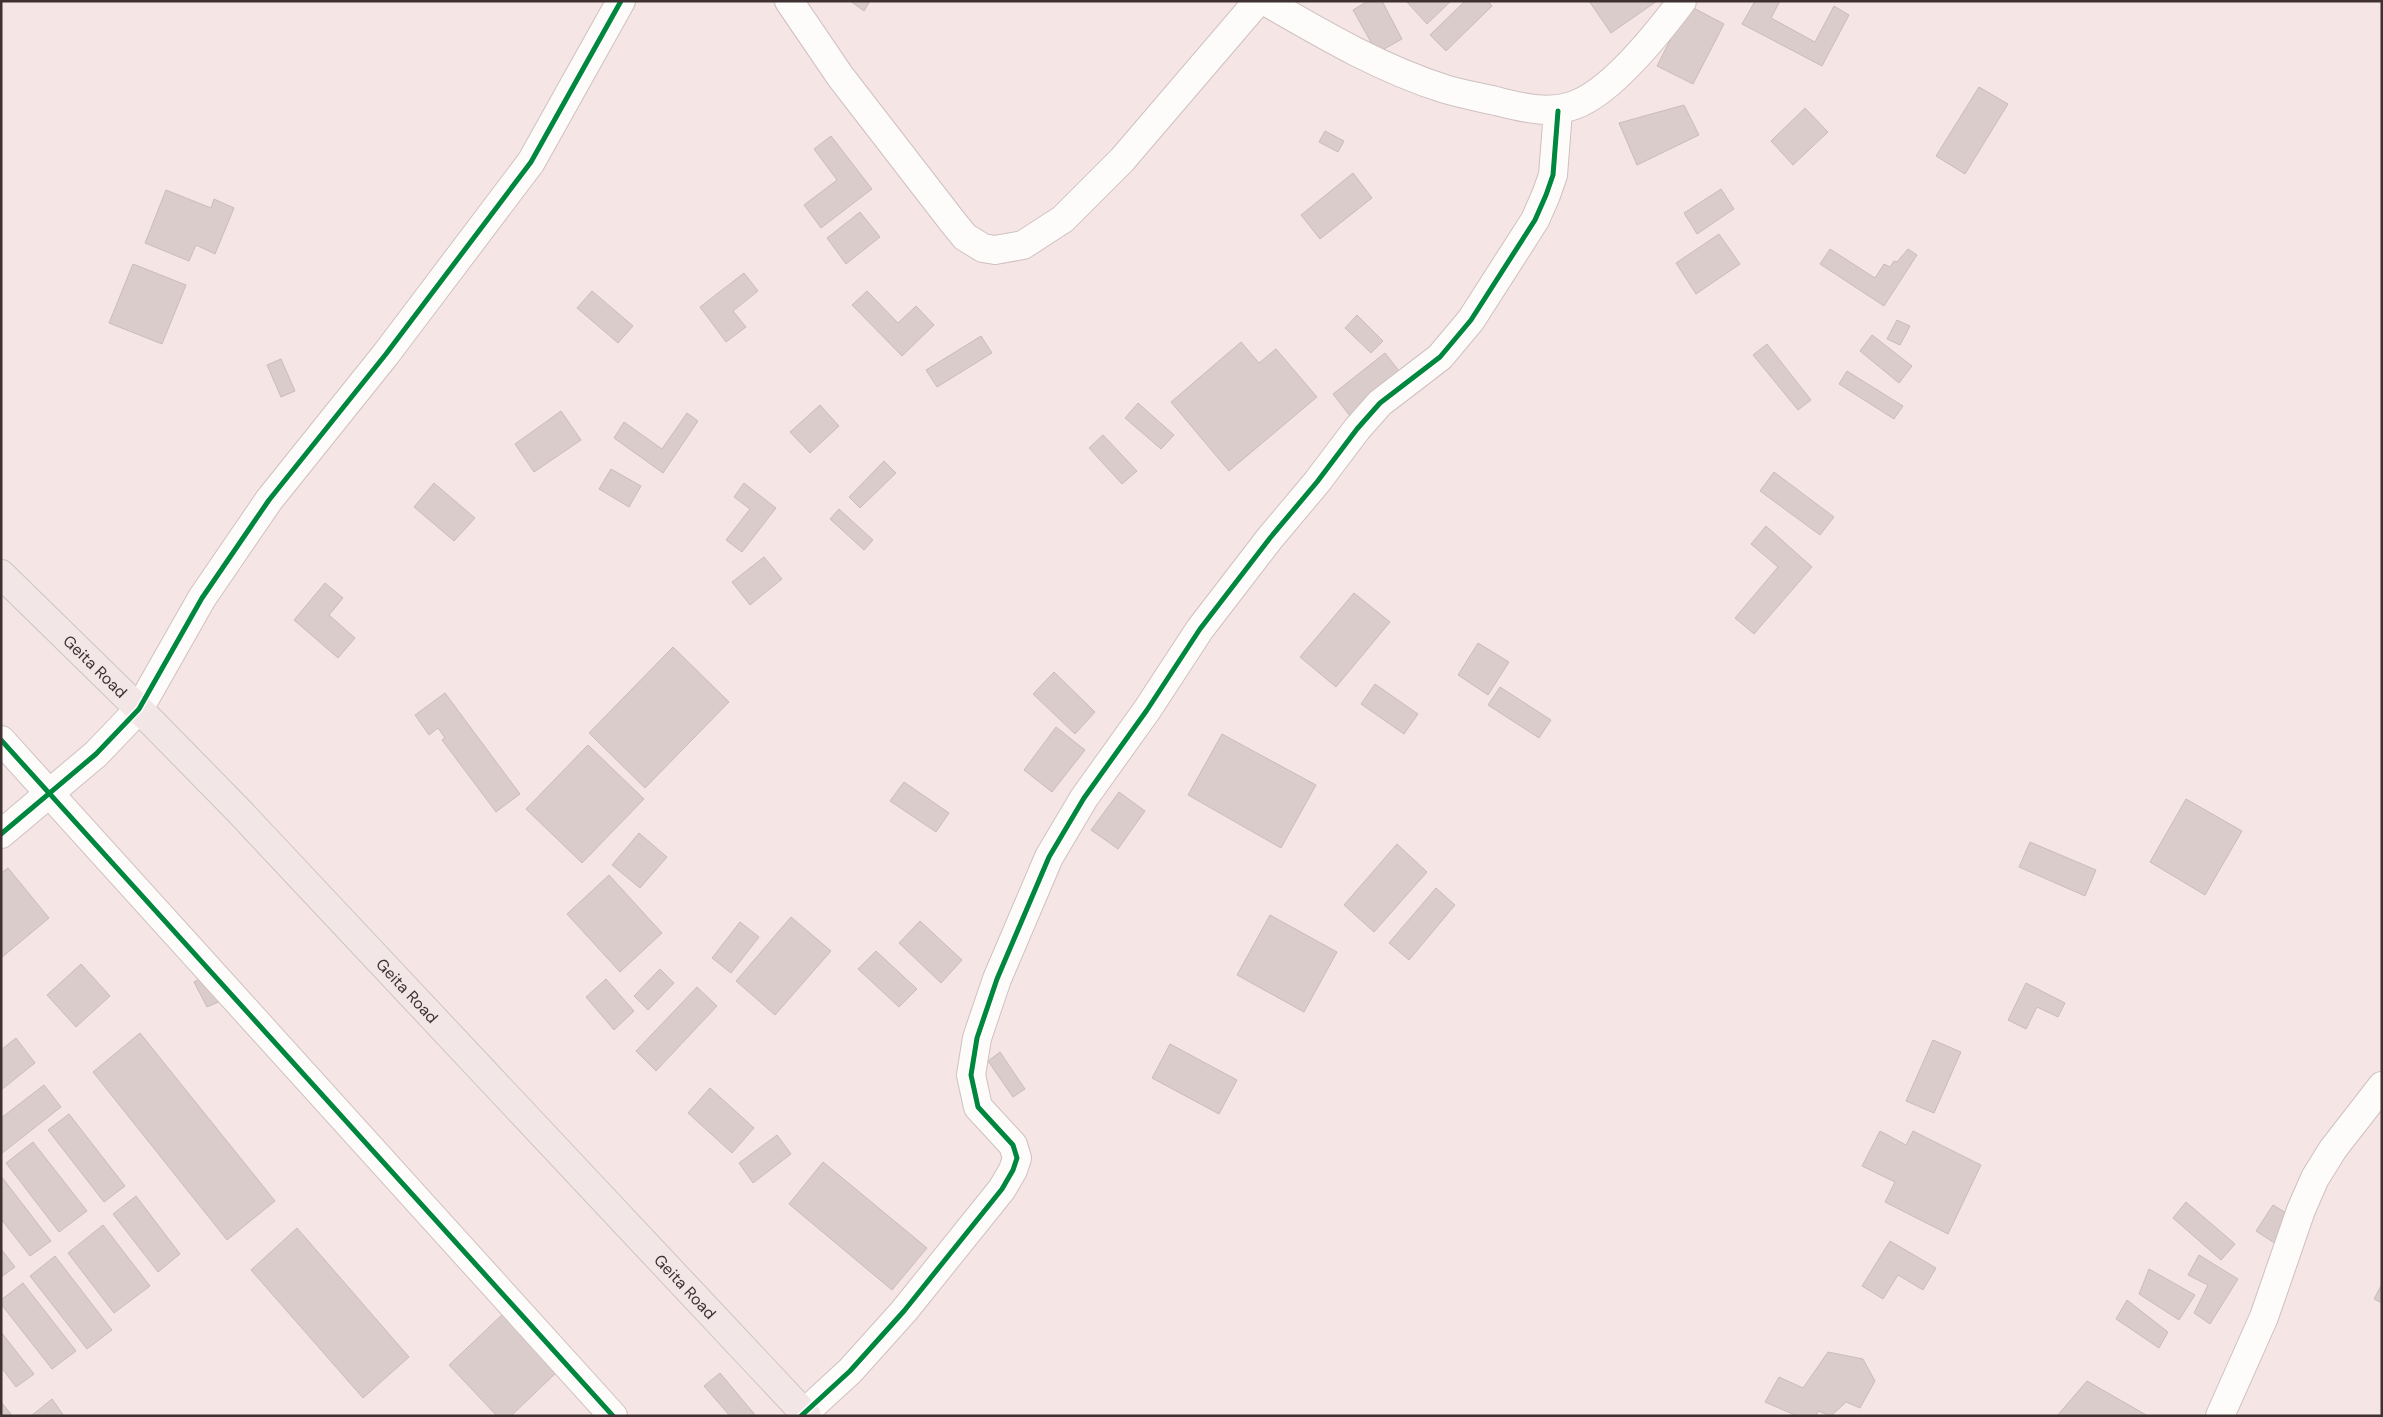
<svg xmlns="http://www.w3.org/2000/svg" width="2383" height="1417" viewBox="0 0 2383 1417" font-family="'DM Sans',sans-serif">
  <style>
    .building { fill: #dacccb; stroke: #c9bcbc }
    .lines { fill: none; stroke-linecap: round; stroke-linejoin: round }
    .street-casing { stroke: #cfc1c1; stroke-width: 30 }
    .highway-casing { stroke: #cec4c4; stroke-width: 30 }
    .street { stroke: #fefbfb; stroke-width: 28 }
    .highway { stroke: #f3e6e6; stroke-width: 28 }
    .cycleway-casing { stroke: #fff; stroke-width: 8 }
    .cycleway { stroke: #00873e; stroke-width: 5 }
    .labels { text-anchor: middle; stroke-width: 4; stroke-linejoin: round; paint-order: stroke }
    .street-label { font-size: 16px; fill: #3f3131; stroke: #fff }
  </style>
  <rect width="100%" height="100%" fill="#f6e5e5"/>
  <g class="building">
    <polygon points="850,1 870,1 864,11"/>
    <polygon points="1368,1 1382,1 1402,39 1377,53 1353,10"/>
    <polygon points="1406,1 1451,1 1427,24"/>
    <polygon points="1465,1 1488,1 1492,6 1446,51 1430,35"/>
    <polygon points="1589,1 1657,1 1611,33"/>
    <polygon points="1755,1 1780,1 1771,18 1815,42 1834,6 1849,15 1822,66 1742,24"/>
    <polygon points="1688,5 1724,24 1693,84 1657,66"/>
    <polygon points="1979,87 2008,104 1965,174 1936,156"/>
    <polygon points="1684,105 1699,135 1637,165 1619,123"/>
    <polygon points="1805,108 1828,132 1793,165 1771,141"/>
    <polygon points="1325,131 1344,141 1338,152 1319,142"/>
    <polygon points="831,136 872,189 821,228 804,205 837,180 814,149"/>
    <polygon points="1353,173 1372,198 1320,239 1301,215"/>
    <polygon points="1721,189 1734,209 1697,234 1684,213"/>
    <polygon points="166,190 211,208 214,199 234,208 215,254 196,245 189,261 145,243"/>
    <polygon points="860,212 880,237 846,264 827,238"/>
    <polygon points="1719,234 1740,264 1696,294 1676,263"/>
    <polygon points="1830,249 1875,278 1884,264 1890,267 1894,261 1897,262 1908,249 1917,255 1884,306 1820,264"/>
    <polygon points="133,264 186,285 162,344 109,323"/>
    <polygon points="744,273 758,291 733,311 746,327 726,342 700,307"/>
    <polygon points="592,291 633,326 618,343 577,308"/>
    <polygon points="867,291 898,323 916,306 934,325 902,356 852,305"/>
    <polygon points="1357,315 1383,341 1371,353 1345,328"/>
    <polygon points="1897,320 1910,326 1900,345 1887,339"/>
    <polygon points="1872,335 1912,366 1899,383 1860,351"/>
    <polygon points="981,336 992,353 937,387 926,370"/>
    <polygon points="1241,342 1259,363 1276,349 1317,397 1229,471 1171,402"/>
    <polygon points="1767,344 1811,400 1798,410 1753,355"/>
    <polygon points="1385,353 1402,375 1350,416 1333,394"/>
    <polygon points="281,359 295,391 281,397 267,365"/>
    <polygon points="1847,371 1903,406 1894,419 1839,384"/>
    <polygon points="1138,403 1174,435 1161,449 1125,418"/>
    <polygon points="820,405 839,426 810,453 790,432"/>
    <polygon points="561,411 581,440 534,472 515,444"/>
    <polygon points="687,413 698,421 663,473 614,438 624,422 662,449"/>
    <polygon points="1103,435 1137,471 1122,484 1089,448"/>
    <polygon points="884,461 896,473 860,508 849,497"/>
    <polygon points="611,469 641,486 629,507 599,489"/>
    <polygon points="1774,472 1834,517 1820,535 1760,491"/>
    <polygon points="434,483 475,518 454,541 414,507"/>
    <polygon points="744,483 776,508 742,552 726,540 750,509 734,497"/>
    <polygon points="839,509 873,540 864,550 830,519"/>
    <polygon points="1766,526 1812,567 1754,634 1735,618 1778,567 1751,544"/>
    <polygon points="764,557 782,579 750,605 732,582"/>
    <polygon points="325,583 343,598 329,615 355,638 338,658 294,620"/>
    <polygon points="1354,593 1390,622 1336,687 1300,657"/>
    <polygon points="1478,643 1509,662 1488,695 1458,675"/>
    <polygon points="673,647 729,702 645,788 589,733"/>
    <polygon points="1054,672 1095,712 1075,734 1033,694"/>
    <polygon points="1375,684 1418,714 1404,734 1361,704"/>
    <polygon points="1500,687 1551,720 1539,738 1488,705"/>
    <polygon points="445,693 520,794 496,812 442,740 445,738 438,728 429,735 415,715"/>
    <polygon points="1056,727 1085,750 1052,792 1024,770"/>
    <polygon points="1222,734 1316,785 1281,848 1188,795"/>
    <polygon points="588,745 644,799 582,863 526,809"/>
    <polygon points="904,782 949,813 936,832 890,801"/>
    <polygon points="1119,792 1145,811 1118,849 1091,830"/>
    <polygon points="2186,799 2242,831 2205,895 2150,862"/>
    <polygon points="639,833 667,857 640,888 612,865"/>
    <polygon points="2030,842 2096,870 2085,896 2019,867"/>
    <polygon points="1397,844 1427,872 1374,932 1344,905"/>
    <polygon points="8,868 49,918 1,958 1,873"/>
    <polygon points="609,875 662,933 620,972 567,914"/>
    <polygon points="1436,888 1455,905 1409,960 1389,943"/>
    <polygon points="1270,915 1337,952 1304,1012 1237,975"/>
    <polygon points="791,917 831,951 775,1015 736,981"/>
    <polygon points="920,921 962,960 941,983 899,943"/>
    <polygon points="740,922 759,937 731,973 712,958"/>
    <polygon points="876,951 917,989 899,1007 858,969"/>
    <polygon points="81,964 110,996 76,1027 47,995"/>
    <polygon points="660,969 674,983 648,1010 634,996"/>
    <polygon points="210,973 223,1000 207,1007 194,982"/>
    <polygon points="606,979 634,1011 614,1030 586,997"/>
    <polygon points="2026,983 2065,1003 2058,1017 2037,1007 2026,1029 2008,1020"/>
    <polygon points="697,987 717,1006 656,1071 636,1051"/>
    <polygon points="140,1033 275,1201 227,1240 93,1072"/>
    <polygon points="16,1038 35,1063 1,1090 1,1050"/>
    <polygon points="1933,1040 1961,1052 1934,1113 1906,1101"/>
    <polygon points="1170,1044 1237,1080 1219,1114 1152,1078"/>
    <polygon points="1000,1052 1025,1089 1013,1097 988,1061"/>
    <polygon points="44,1085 61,1107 1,1154 1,1118"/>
    <polygon points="710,1088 754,1128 732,1153 688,1113"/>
    <polygon points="69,1114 125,1186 104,1202 48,1130"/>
    <polygon points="1880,1131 1906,1145 1913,1131 1981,1165 1948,1234 1885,1202 1895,1182 1862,1166"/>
    <polygon points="777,1135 791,1154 753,1183 739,1163"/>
    <polygon points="33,1142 87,1211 59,1232 6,1163"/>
    <polygon points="823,1162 927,1248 892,1290 789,1204"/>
    <polygon points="1,1176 51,1241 30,1256 1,1219"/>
    <polygon points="136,1196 180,1254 158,1272 113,1214"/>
    <polygon points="2186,1202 2235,1244 2221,1260 2173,1218"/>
    <polygon points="2273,1205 2293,1217 2276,1244 2256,1231"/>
    <polygon points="103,1225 150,1286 114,1313 68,1253"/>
    <polygon points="297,1228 409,1357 363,1398 251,1270"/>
    <polygon points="1890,1241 1936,1268 1923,1290 1898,1275 1883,1299 1862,1286"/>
    <polygon points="1,1249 15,1267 1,1277"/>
    <polygon points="2199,1255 2238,1279 2210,1324 2194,1313 2208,1285 2188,1275"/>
    <polygon points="55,1256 112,1330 87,1349 30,1276"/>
    <polygon points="2149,1269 2195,1295 2179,1320 2139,1294"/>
    <polygon points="23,1283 76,1351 52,1369 1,1304 1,1300"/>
    <polygon points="2382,1284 2382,1303 2374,1299"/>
    <polygon points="2127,1300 2168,1332 2159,1348 2116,1319"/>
    <polygon points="506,1311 561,1368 511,1416 497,1416 449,1365"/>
    <polygon points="1,1332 34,1374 16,1387 1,1367"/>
    <polygon points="1828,1352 1863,1359 1875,1381 1860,1408 1846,1402 1831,1416 1818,1411 1816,1416 1797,1416 1765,1402 1779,1377 1803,1388"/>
    <polygon points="720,1373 756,1416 730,1416 704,1386"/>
    <polygon points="2087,1381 2148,1416 2057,1416"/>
    <polygon points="52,1399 64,1416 31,1416"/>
    <polygon points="1,1402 11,1414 9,1416 1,1416"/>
  </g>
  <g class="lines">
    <defs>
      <g id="street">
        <polyline points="789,1 840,76 952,221 965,237 983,248 995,250 1023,245 1063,219 1122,160 1258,1"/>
        <path d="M1265 1C1322 34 1381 69 1445 89 1461 94 1479 97 1496 101 1523 108 1551 115 1577 104 1614 89 1658 33 1682 1"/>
        <polyline points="1,740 613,1416"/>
        <polyline points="1,834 96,754 139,709 202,598 269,500 386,354 531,162 621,1"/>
        <polyline points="801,1416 850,1371 904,1311 1002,1189 1013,1170 1017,1158 1013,1145 978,1107 971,1075 977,1038 997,979 1049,857 1084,798 1147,710 1200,629 1270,538 1317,482 1357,429 1380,403 1440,357 1471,320 1535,220 1546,195 1553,175 1558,111"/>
        <polyline points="2220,1416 2264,1317 2301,1210 2315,1178 2333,1149 2382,1086"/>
      </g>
      <g id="highway">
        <path id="s1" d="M1 574 139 709 238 810 807 1416"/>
      </g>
    </defs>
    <use href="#street" class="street-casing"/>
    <use href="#highway" class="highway-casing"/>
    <use href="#street" class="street"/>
    <use href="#highway" class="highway"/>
    <defs>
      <g id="cycleway">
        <polyline points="1,740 613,1416"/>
        <polyline points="1,834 96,754 139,709 202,598 269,500 386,354 531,162 621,1"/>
        <polyline points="801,1416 850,1371 904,1311 1002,1189 1013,1170 1017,1158 1013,1145 978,1107 971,1075 977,1038 997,979 1049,857 1084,798 1147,710 1200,629 1270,538 1317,482 1357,429 1380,403 1440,357 1471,320 1535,220 1546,195 1553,175 1558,111"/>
      </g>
    </defs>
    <use href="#cycleway" class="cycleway-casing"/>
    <use href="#cycleway" class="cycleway"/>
  </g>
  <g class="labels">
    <g class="street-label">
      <text dy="6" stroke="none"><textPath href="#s1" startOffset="132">Geita Road</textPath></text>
      <text dy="6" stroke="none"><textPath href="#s1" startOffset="582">Geita Road</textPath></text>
      <text dy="6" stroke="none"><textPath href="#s1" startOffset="988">Geita Road</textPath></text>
    </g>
  </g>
  <rect width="2383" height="1417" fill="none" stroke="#3f3131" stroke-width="5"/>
</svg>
